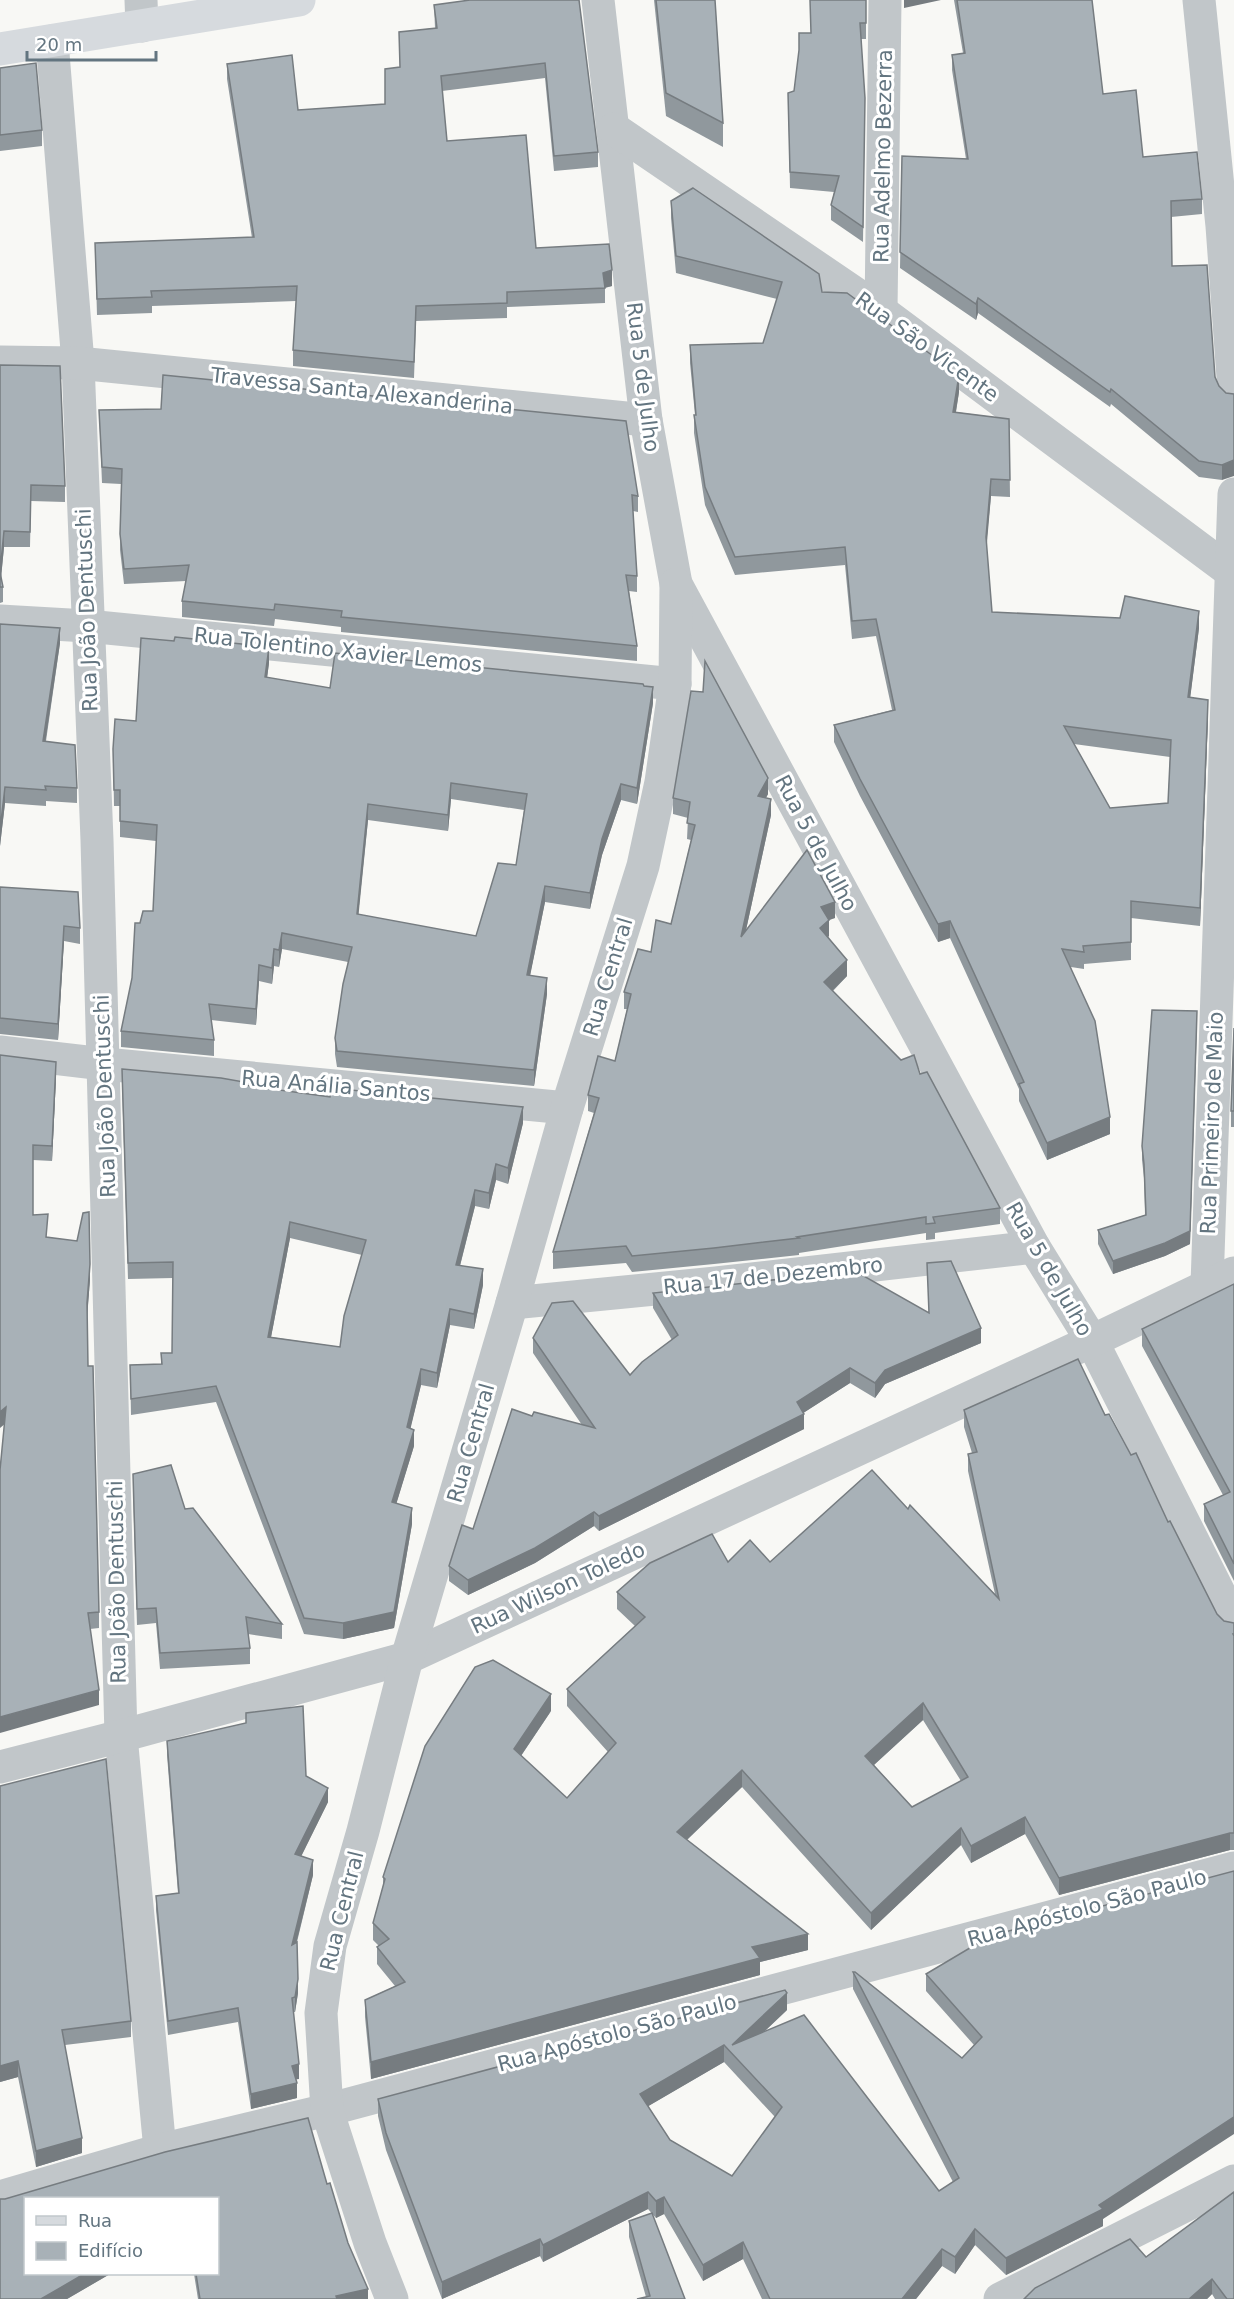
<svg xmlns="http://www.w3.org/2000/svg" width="1234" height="2299" viewBox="0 0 1234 2299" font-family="'DejaVu Sans',sans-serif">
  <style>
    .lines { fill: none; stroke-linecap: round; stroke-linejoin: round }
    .minor { stroke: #c1c6c9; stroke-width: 33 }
    .major { stroke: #d6dade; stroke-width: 33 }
    .wall { fill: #90989d; fill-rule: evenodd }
    .shaded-wall { fill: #767c80 }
    .building { fill: #a8b1b7; stroke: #767c80; stroke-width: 1.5; fill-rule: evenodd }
    .labels { text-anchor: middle; stroke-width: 6; stroke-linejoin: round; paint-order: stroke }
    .street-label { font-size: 21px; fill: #637580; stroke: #fff }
  </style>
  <rect width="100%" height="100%" fill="#f8f8f5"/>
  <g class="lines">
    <g class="minor">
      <polyline points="141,0 142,26"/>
      <polyline points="598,0 646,420 676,584 1034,1247 1092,1341 1234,1622"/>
      <polyline points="1199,0 1222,226 1234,391"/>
      <polyline points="52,41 78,363 97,840 121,1736 160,2150"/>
      <polyline points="614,129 881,311 1234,574"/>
      <polyline points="881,311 885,0"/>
      <polyline points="0,362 78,363 646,420"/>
      <polyline points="0,621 87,626 675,684"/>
      <polyline points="0,1052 104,1064 567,1108"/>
      <polyline points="1207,1285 1234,494"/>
      <polyline points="512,1303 716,1283 1034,1247"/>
      <polyline points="0,1767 121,1736 407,1658 1092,1341 1234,1273"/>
      <polyline points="0,2197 160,2150 327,2110 1234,1868"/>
      <polyline points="392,2299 370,2243 327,2110 321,2013 330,1946 363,1831 407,1658 512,1303 567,1108 643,866 661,782 675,684 676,584"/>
      <polyline points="1000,2299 1234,2181"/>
    </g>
    <polyline class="major" points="0,49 299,0"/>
  </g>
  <g class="wall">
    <polygon points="579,0 598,152 598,167 554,171 545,78 442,91 447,141 536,248 612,286 605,288 605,303 507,307 507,318 416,321 414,378 293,366 293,350 296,301 152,306 152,313 97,315 95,243 252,238 227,79 227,64 298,110 385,104 400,67 399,32 435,28 434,5"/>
    <polygon points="654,0 715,0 723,123 723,147 666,116"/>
    <polygon points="866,0 866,39 861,39 865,98 863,242 831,220 831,205 834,192 790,188 788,93 794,91"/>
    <polygon points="954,0 1092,0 1103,94 1143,157 1202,199 1202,214 1171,217 1172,266 1219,386 1226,393 1222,480 1199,477 1111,404 1110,407 978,313 976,320 900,268 902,156 966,159 952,70 952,55 963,53"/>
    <polygon points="0,68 42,130 42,146 0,151"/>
    <path d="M671 201 822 292 959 392 956 412 1009 419 1010 497 991 496 986 546 992 612 1199 628 1190 698 1208 717 1200 926 1131 918V960L1084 964V969L1071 967 1110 1134 1047 1160 1019 1101V1089L950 938 938 942 860 796 834 742V725L892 710 876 636 852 639 845 565 735 575 705 505 694 433V415H695L690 363V345L763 343 777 299 676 273 671 218ZM1074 744 1170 757 1168 803 1110 808Z"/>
    <polygon points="0,365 65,486 65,502 31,501 30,547 4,547 1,578 3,587 3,602 0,603"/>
    <polygon points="99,410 638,496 638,512 633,511 637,576 637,592 629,591 637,646 637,661 341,632 341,627 275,619 274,626 182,617 182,601 186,581 124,584 120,550 121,484 102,483"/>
    <polygon points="0,624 60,643 46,741 77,788 77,803 46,801 46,806 5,803 0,846"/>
    <path d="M269 663 267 678 330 688 644 686 653 703 637 804 621 800 602 855 590 909 545 902 530 975 547 994 534 1086 337 1067 335 1054V1038L348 962 282 949 279 967 274 966 272 984 259 981 256 1025 211 1020 214 1040V1056L121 1047V1031L132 978 140 923 153 911 156 841 120 837V806H114L113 749 136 721ZM451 799 524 810 516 865 476 936 358 915 368 820 448 831Z"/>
    <polygon points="768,794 766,798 771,815 746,930 835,918 829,920 829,936 828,937 847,976 833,991 901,1060 920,1074 1000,1208 1000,1224 935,1233 935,1239 926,1240 926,1233 799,1253 799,1255 714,1264 632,1272 626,1263 553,1269 553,1252 594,1113 588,1111 588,1095 615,1061 627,1009 624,1009 624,992 651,952 671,924 691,840 687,839 688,818 673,814 673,798"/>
    <polygon points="0,887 80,928 80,944 64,941 58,1040 0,1034"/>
    <polygon points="1197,1025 1190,1244 1165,1256 1113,1274 1098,1244 1098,1230 1145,1215 1144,1178 1142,1160 1142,1146"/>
    <polygon points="1234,1028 1234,1127 1231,1127 1231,1111"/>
    <polygon points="0,1055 56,1077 52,1161 33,1160 33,1215 47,1237 90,1279 87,1317 88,1366 99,1612 99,1628 90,1629 99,1705 4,1424"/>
    <path d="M122 1085H244L523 1123 508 1184 496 1180 489 1209 475 1206 460 1266 483 1285 474 1329 450 1325 437 1388 421 1385 410 1429 414 1446 396 1504 412 1524 394 1628 343 1639 304 1634 216 1402 131 1415 130 1365 161 1364V1353H172L173 1278 128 1279ZM290 1238 362 1255 340 1347 271 1337Z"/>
    <polygon points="1234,1284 1234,1581 1204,1521 1204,1504 1223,1495 1142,1346 1142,1329"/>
    <polygon points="653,1293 981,1343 885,1384 875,1398 850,1383 803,1413 804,1429 599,1531 594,1526 535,1563 468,1595 449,1581 449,1566 473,1529 532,1416 582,1425 533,1353 533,1338 630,1375 672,1340 653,1308"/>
    <path d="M964 1410 1105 1415 1168 1522 1217 1614 1224 1621 1234 1623V1850H1230L1059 1895 1025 1834 971 1863 961 1845 871 1930 742 1787 687 1840 808 1950 760 1962V1975L371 2079 365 2017V2000L395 1986 377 1964V1947L379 1946 373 1940V1923L383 1886V1877L551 1711 521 1756 567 1798 608 1752 567 1706V1689L635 1626 617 1609V1592L728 1562H770L908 1509 995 1594 968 1471V1454L972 1453 964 1427ZM923 1720 961 1781 912 1807 874 1765Z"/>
    <polygon points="133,1490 185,1509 282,1624 282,1639 248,1634 250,1648 250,1664 160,1669 156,1623 137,1625"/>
    <polygon points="167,1741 306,1776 328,1802 301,1856 313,1875 297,1942 298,1993 295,2012 293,2012 299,2079 296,2079 297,2098 251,2109 238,2022 168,2035 156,1910 156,1896 178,1893 167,1755"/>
    <polygon points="0,1786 131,2021 131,2037 65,2045 82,2153 36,2167 18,2077 0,2082"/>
    <path d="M1234 1871 1103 2219V2226L1006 2275 975 2245 955 2274 942 2266 916 2299H762L743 2259 703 2281 664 2214 656 2218 648 2209 543 2262 540 2256 442 2299 386 2150 378 2116V2099L787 2010 764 2032 939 2191 953 2182 853 1989V1972L962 2058 974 2045 926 1991V1974ZM724 2062 775 2117 732 2176 670 2140 648 2106Z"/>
    <polygon points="327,2184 368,2299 198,2299 194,2274 218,2274 218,2199 26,2274 110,2274 67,2299 0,2299 0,2199"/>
    <polygon points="1234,2192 1234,2299 1215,2299 1212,2294 1207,2299 1024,2299 1146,2257"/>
    <polygon points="629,2221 685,2299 646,2297 629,2237"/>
  </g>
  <g class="shaded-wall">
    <polygon points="904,0 941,0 904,8"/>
    <polygon points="612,270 612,286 603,288 603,273"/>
    <polygon points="978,298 978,313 976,320 976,304"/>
    <polygon points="959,375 959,392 953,429 953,412"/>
    <polygon points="1234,460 1234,476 1222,480 1222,465"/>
    <polygon points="991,479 991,496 986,554 986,537"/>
    <polygon points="4,531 4,547 0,588 0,572"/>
    <polygon points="1199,611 1199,628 1188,715 1188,697"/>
    <polygon points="60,628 60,643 43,757 43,741"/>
    <polygon points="269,647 269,663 265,693 265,677"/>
    <polygon points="653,687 653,703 637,804 637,788"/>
    <polygon points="1208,700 1208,717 1200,926 1200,908"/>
    <polygon points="768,778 768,794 758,812 758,796"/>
    <polygon points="451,783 451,799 448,831 448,815"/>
    <polygon points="621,784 621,800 602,855 590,909 590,893 602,839"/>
    <polygon points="5,787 5,803 0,846 0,830"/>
    <polygon points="771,799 771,815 741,953 741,937"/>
    <polygon points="368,804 368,820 357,930 357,914"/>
    <polygon points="545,886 545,902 527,991 527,975"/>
    <polygon points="835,902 835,918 829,920 829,936 820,944 821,907"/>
    <polygon points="950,921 950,938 938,942 938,924"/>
    <polygon points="64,926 64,941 58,1040 58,1024"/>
    <polygon points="282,933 282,949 279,967 279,950"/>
    <polygon points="274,949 274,966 272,984 272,968"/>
    <polygon points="847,960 847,976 824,999 824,982"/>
    <polygon points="259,965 259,981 256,1025 256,1009"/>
    <polygon points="547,978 547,994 534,1086 534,1070"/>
    <polygon points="1197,1011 1190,1244 1165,1256 1113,1274 1113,1261 1165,1243"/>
    <polygon points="56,1062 56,1077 52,1161 52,1146"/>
    <polygon points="523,1107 523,1123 508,1184 508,1168"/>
    <polygon points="1110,1117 1110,1134 1047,1160 1047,1143"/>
    <polygon points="496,1164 496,1180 489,1209 489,1193"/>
    <polygon points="475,1190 475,1206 456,1281 456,1265"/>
    <polygon points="290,1222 290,1238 268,1353 268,1337"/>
    <polygon points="90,1264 90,1279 87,1319 87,1303"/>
    <polygon points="483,1269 483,1285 474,1329 474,1314"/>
    <polygon points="450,1309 450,1325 437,1388 437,1373"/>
    <polygon points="981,1328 981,1343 885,1384 875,1398 875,1383 885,1370"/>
    <polygon points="850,1368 850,1383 797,1417 797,1402"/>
    <polygon points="421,1369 421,1385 407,1443 407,1427"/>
    <polygon points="6,1407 6,1423 0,1428 0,1412"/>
    <polygon points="804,1414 804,1429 599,1531 599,1516"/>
    <polygon points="414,1430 414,1446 392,1518 392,1502"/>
    <polygon points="412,1508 412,1524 394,1628 343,1639 343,1623"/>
    <polygon points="594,1512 594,1526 535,1563 468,1595 468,1580"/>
    <polygon points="99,1690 99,1705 0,1733 0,1717"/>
    <polygon points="551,1694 551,1711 514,1766 514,1749"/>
    <polygon points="923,1703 923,1720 865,1773 865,1756"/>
    <polygon points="742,1770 742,1787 677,1849 677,1832"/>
    <polygon points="328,1788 328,1802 295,1869 295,1854"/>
    <polygon points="1025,1817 1025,1834 971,1863 971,1846"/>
    <polygon points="961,1828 961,1845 871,1930 871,1913"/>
    <polygon points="1230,1833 1230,1850 1059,1895 1059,1878"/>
    <polygon points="313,1860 313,1875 292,1960 292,1945"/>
    <polygon points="808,1934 808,1950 760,1962 760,1975 371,2079 371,2062 752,1947"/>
    <polygon points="298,1979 298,1993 295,2012 295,1997"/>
    <polygon points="787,1993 787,2010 736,2058 732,2045"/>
    <polygon points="724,2045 724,2062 640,2111 640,2094"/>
    <polygon points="18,2061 18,2077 0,2082 0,2066"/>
    <polygon points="299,2064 299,2079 292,2080 292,2066"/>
    <polygon points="297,2083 297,2098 251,2109 251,2094"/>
    <polygon points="1234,2117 1234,2134 1103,2219 1103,2226 1006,2275 1006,2258 1099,2205"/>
    <polygon points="82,2138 82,2153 36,2167 36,2151"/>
    <polygon points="648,2192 648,2209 543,2262 543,2245"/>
    <polygon points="664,2197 664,2214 656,2218 656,2201"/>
    <polygon points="975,2229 975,2245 955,2274 955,2257"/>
    <polygon points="540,2239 540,2256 442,2299 442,2282"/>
    <polygon points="743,2242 743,2259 703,2281 703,2265"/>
    <polygon points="942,2249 942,2266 916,2299 902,2299"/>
    <polygon points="84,2274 110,2274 67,2299 41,2299"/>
    <polygon points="1212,2279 1212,2294 1207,2299 1189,2299"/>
    <polygon points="368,2289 368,2299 336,2299 336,2296"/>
  </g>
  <g class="building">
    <polygon points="470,0 579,0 598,152 554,156 545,63 441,76 447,141 526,135 536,248 609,244 612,270 603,273 605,288 507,292 507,303 416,306 414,362 293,350 297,286 151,291 152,297 97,299 95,243 254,237 227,64 292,55 298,110 385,104 385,69 400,67 399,32 437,28 434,5"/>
    <polygon points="656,0 715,0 723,123 666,93"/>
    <polygon points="810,0 866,0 866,23 860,23 865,98 863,227 831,205 839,176 790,172 788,93 794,91 799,50 799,33 811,33"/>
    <polygon points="957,0 1092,0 1103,94 1136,90 1143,157 1197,152 1202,199 1171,201 1172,266 1207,265 1215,377 1219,386 1226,393 1234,394 1234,460 1222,465 1199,461 1111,389 1110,392 978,298 976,304 900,252 902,156 968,159 952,55 965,53"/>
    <polygon points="36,63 42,130 0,135 0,68"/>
    <path d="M693 188 819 274 822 292 847 293 959 375 953 412 1009 419 1010 480 991 479 986 537 992 612 1120 618 1125 596 1199 611 1188 697 1208 700 1200 908 1131 901V942L1083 946 1084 952 1062 949 1095 1021 1110 1117 1047 1143 1019 1084 1024 1082 950 921 938 924 860 779 834 725 895 710 876 619 852 621 845 547 735 557 705 487 694 415H696L690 345 763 343 782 282 676 256 671 201ZM1064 726 1171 740 1168 803 1110 808Z"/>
    <polygon points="0,365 60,366 65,486 31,485 30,532 4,531 0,572 3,587 0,587"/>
    <polygon points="163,375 413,400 488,411 488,407 626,421 638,496 632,495 637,576 626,575 637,646 341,617 342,611 275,604 274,610 182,601 189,565 124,569 120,534 122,469 102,467 99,410 161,409"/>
    <polygon points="0,624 60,628 43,741 75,745 77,788 45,786 46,790 5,787 0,830"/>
    <path d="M175 637 269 647 265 677 330 688 335 653 643 684 644 686 653 687 637 788 621 784 602 839 590 893 545 886 527 975 547 978 534 1070 337 1051 335 1038 343 984 352 947 282 933 279 950 274 949 272 968 259 965 256 1009 209 1004 214 1040 121 1031 132 978 135 923H140L143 911H153L157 825 120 821V790H114L113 749 115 719 136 721 141 638 174 641ZM451 783 527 794 516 865 498 863 476 936 357 914 368 804 448 815Z"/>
    <polygon points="705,661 768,778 758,796 771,799 741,937 807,850 835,902 821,907 829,920 820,928 847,960 824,982 901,1060 914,1055 920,1074 927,1072 1000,1208 933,1217 935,1223 926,1224 926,1217 797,1237 799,1238 714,1248 632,1256 626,1246 553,1252 599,1098 588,1095 598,1056 615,1061 631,994 624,992 638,949 651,952 656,920 671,924 695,825 687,823 690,802 673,798 691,691 703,692"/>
    <polygon points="0,887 78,892 80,928 64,926 58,1024 0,1018"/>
    <polygon points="1152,1010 1197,1011 1190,1231 1165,1243 1113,1261 1098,1230 1146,1215 1144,1164 1142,1146"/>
    <polygon points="1234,1028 1234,1111 1231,1111"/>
    <polygon points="0,1055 56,1062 52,1146 33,1145 33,1215 48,1214 46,1237 77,1241 83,1213 89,1212 90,1264 87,1303 88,1366 93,1366 99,1612 88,1613 99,1690 0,1717 0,1470 6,1407 0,1412"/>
    <path d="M122 1069 221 1078 244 1082 243 1085 330 1097 331 1088 523 1107 508 1168 496 1164 489 1193 475 1190 456 1265 483 1269 474 1314 450 1309 437 1373 421 1369 407 1427 414 1430 392 1502 412 1508 394 1612 343 1623 304 1618 216 1386 131 1399 130 1365 162 1364 161 1353H172L173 1262 128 1263ZM290 1222 366 1240 344 1316 340 1347 268 1337Z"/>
    <polygon points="951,1261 981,1328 885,1370 875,1383 850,1368 797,1402 804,1414 599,1516 594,1512 535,1548 468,1580 449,1566 462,1525 473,1529 512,1409 532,1416 534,1412 595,1428 533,1338 552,1303 573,1301 630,1375 642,1362 678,1335 653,1293 855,1271 929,1313 927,1263"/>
    <polygon points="1234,1284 1234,1564 1204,1504 1230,1492 1142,1329"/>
    <path d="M1078 1359 1105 1415 1109 1414 1131 1455 1136 1453 1168 1522 1170 1521 1217 1614 1224 1621 1234 1623V1634H1233L1234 1636V1833H1230L1059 1878 1025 1817 971 1846 961 1828 871 1913 742 1770 677 1832 808 1934 752 1947 760 1958 371 2062 365 2000 405 1982 377 1947 389 1939 373 1923 385 1879 383 1877 425 1746 475 1667 493 1660 551 1694 514 1749 567 1798 616 1743 567 1689 645 1617 617 1592 650 1563 712 1534 728 1562 750 1540 770 1562 872 1470 908 1509 910 1505 999 1599 968 1454 977 1452 964 1410ZM923 1703 968 1777 912 1807 865 1756Z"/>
    <polygon points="171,1465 185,1509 193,1508 282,1624 246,1617 250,1648 160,1653 156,1608 137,1609 133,1474"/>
    <polygon points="303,1706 306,1776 328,1788 295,1854 313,1860 292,1945 297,1942 298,1979 295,1997 292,1998 299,2064 292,2066 297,2083 251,2094 238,2008 168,2021 156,1896 179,1893 167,1741 246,1723 246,1713"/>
    <polygon points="106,1759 131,2021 62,2030 82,2138 36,2151 18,2061 0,2066 0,1786"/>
    <path d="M1234 1871V2117L1099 2205 1103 2209 1006 2258 975 2229 955 2257 942 2249 902 2299H770L743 2242 703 2265 664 2197 656 2201 648 2192 543 2245 540 2239 442 2282 386 2133 378 2099 785 1990 787 1993 732 2045 804 2015 939 2191 959 2178 853 1972H855L962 2058 982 2037 926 1974 990 1936ZM724 2045 782 2107 732 2176 670 2140 640 2094Z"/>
    <polygon points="308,2118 327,2184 330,2183 348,2243 368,2289 336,2296 337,2299 200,2299 196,2274 218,2274 218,2199 26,2199 26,2274 84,2274 41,2299 0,2299 0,2199 5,2199 165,2152"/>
    <polygon points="1234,2192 1234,2299 1227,2299 1212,2279 1189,2299 1024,2299 1035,2288 1130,2239 1146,2257"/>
    <polygon points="652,2213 685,2299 637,2299 650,2296 629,2221"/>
  </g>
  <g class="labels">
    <g class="street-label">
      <text transform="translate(883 156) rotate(-89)" y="7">Rua Adelmo Bezerra</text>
      <text transform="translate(927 347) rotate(36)" y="7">Rua São Vicente</text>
      <text transform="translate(643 377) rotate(83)" y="7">Rua 5 de Julho</text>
      <text transform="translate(362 391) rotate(6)" y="7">Travessa Santa Alexanderina</text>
      <text transform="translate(87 610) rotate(-92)" y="7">Rua João Dentuschi</text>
      <text transform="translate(338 650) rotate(6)" y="7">Rua Tolentino Xavier Lemos</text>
      <text transform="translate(816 843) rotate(62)" y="7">Rua 5 de Julho</text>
      <text transform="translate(608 977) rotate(-73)" y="7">Rua Central</text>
      <text transform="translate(336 1086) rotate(5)" y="7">Rua Anália Santos</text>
      <text transform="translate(105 1096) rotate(-92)" y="7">Rua João Dentuschi</text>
      <text transform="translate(1212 1123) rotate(-88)" y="7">Rua Primeiro de Maio</text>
      <text transform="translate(1049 1269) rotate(60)" y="7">Rua 5 de Julho</text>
      <text transform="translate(773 1276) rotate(-6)" y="7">Rua 17 de Dezembro</text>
      <text transform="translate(471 1443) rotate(-74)" y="7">Rua Central</text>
      <text transform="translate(117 1582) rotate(-91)" y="7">Rua João Dentuschi</text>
      <text transform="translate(558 1588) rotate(-25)" y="7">Rua Wilson Toledo</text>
      <text transform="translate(1087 1908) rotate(-15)" y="7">Rua Apóstolo São Paulo</text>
      <text transform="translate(342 1911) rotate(-76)" y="7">Rua Central</text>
      <text transform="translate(617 2033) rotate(-15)" y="7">Rua Apóstolo São Paulo</text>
    </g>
  </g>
  <rect x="24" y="2197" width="195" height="78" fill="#ffffff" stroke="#c1c8cc" stroke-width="1.5"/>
  <rect x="36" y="2216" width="30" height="9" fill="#d6dade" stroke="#c1c8cc" stroke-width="1.5"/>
  <text x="78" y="2227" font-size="18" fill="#637580">Rua</text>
  <rect x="36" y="2242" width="30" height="18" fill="#a8b1b7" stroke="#c1c8cc" stroke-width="1.5"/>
  <text x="78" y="2257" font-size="18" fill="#637580">Edifício</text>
  <path d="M27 51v9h129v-9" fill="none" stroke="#637580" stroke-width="3"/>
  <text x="36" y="51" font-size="18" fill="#637580" stroke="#ffffff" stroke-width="4.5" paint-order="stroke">20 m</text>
</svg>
